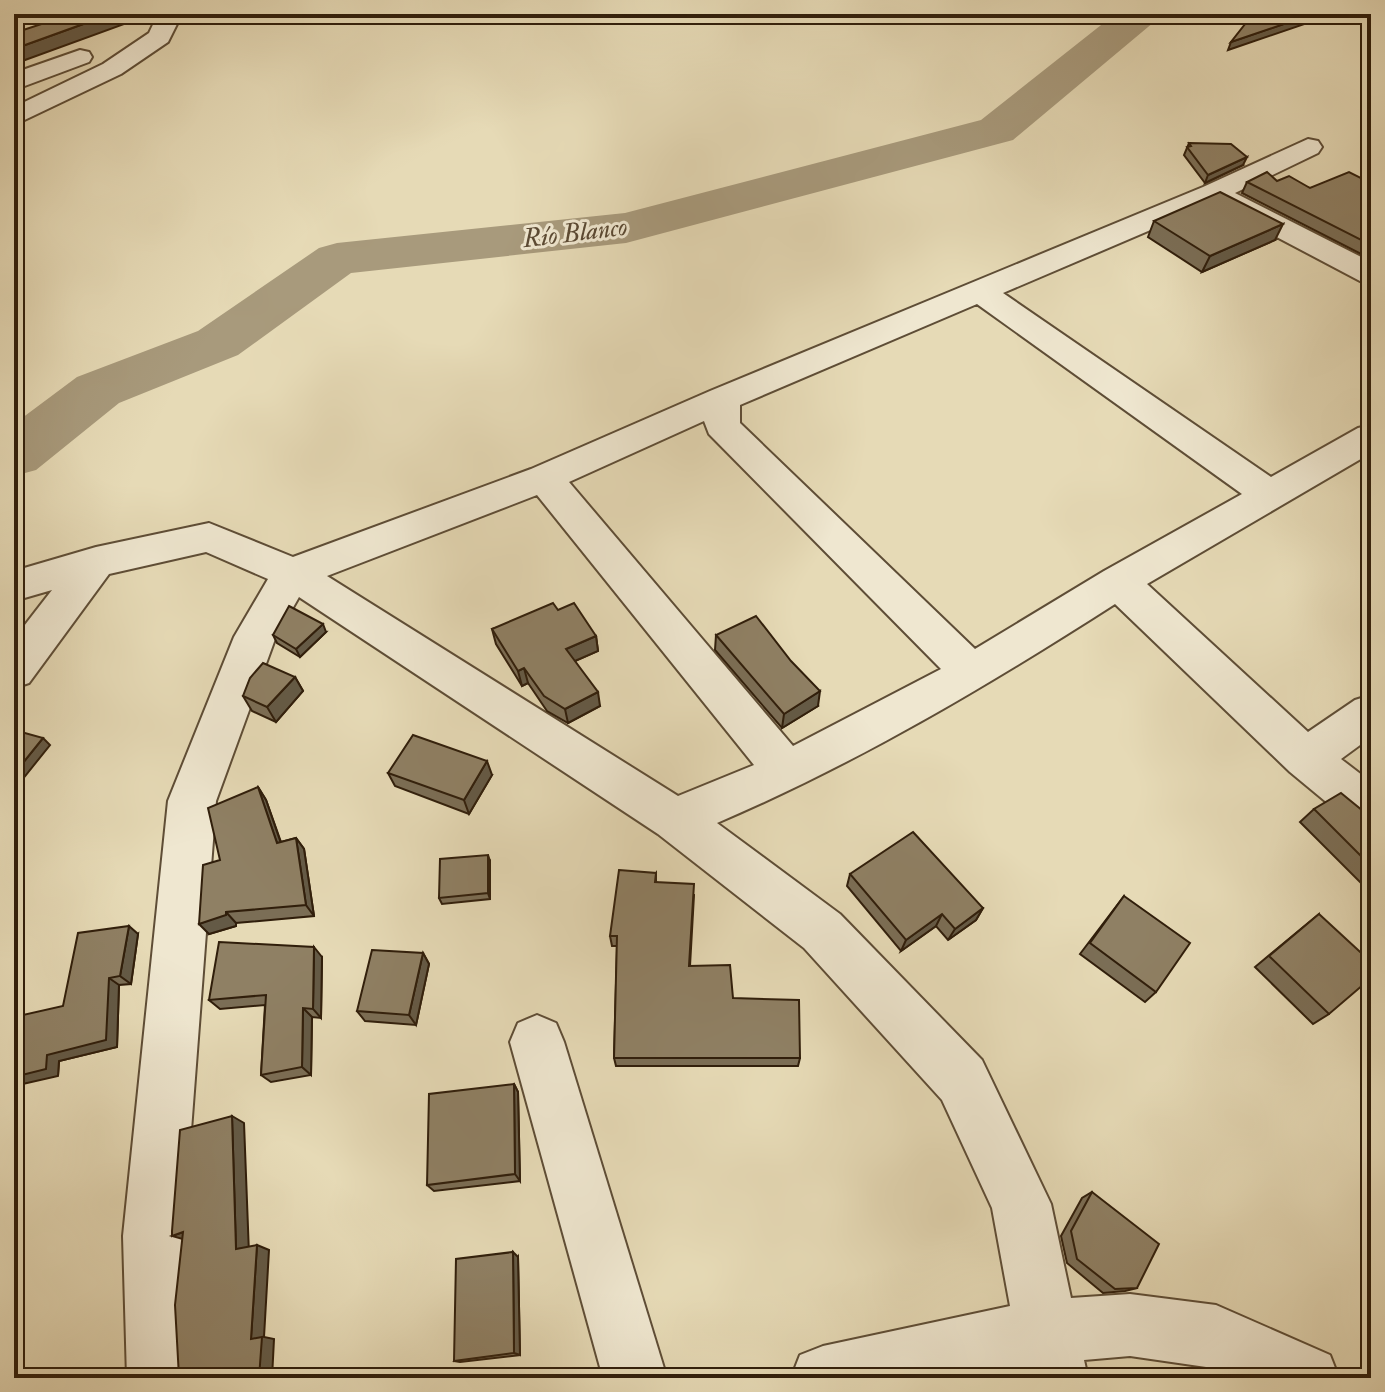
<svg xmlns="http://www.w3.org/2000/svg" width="1385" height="1392" viewBox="0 0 1385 1392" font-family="'IM FELL Double Pica',serif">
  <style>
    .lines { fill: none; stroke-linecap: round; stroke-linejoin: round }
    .river { fill: #a89a7c; fill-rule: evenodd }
    .street-casing { stroke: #5e4d36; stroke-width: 4 }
    .street { fill: #efe7d0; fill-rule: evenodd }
    .wall { fill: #7b6e56; stroke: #301e0b; stroke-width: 2 }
    .shaded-wall { fill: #645a46; stroke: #301e0b; stroke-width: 2 }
    .building { fill: #8f8064; stroke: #301e0b; stroke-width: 2 }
    .labels { text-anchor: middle; stroke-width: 6; stroke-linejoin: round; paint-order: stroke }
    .far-water-label { font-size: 26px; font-style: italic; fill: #5a4933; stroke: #efe7d0 }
  </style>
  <rect width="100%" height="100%" fill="#e6dab6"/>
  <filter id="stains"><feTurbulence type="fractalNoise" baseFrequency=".0025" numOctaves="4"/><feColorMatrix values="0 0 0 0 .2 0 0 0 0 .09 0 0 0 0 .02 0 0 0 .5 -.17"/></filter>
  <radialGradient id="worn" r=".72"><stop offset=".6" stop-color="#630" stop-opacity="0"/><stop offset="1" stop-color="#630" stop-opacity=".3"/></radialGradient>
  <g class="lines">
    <polygon class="river" points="1115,14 1160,14 1154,22 1013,140 626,243 351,273 238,355 119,403 36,470 14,476 14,424 77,377 198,331 319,248 337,243 625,213 981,120"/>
    <defs>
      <g id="street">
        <polygon points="158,14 182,14 168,42 121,74 14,125 14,107 103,64 149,33"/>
        <polygon points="80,50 89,52 92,57 89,62 14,90 14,73"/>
        <path d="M1308 139 1318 141 1322 147 1318 153 1235 193 1371 262V283L1360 281 1220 207 1216 202 1003 293 1271 477 1358 428 1371 425V453L1147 584 1308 732 1355 700 1371 695V737L1341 759 1371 782V831L1354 825 1290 772 1115 604C987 686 857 763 717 823L840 914 982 1060 1051 1204 1071 1298 1130 1294 1216 1305 1330 1355 1339 1378H1234L1213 1368 1130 1356 1084 1360 1088 1378H1024L1022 1367 972 1378H791L800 1355 823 1346 1010 1306 992 1208 942 1100 804 948 658 834 299 597 275 639 216 801 183 1236 191 1378H127L123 1236 168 801 234 637 268 579 206 552 109 574 29 683 14 688V639L52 590 14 601V571L96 547 209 523 293 557 531 469 710 391 1203 187ZM977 304 1242 494 1104 571 975 649 740 423V405ZM704 421 709 434 941 669 793 746 569 482ZM537 495 754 765 678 796 327 576Z"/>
        <polygon points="537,1015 556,1023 564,1042 667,1378 603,1378 510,1042 518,1023"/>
      </g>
    </defs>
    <use href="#street" class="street-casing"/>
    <use href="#street" class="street"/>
  </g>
  <g class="wall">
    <polygon points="1189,143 1243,165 1205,183 1184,155"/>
    <polygon points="1277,181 1310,188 1371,183 1371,251 1363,255 1242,193 1247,182"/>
    <polygon points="1154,221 1275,240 1202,272 1148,237"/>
    <polygon points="558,610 596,636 598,651 575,661 600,706 568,723 547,711 528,683 522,686 496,644 492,629"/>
    <polygon points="326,632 300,657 277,643 273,635"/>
    <polygon points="716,635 818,706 782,728 715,650"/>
    <polygon points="295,677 303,691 276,722 252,711 243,696"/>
    <polygon points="388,773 492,775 469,814 395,786"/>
    <polygon points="258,787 266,800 281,842 296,838 304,849 314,916 236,923 236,926 209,934"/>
    <polygon points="1314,809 1371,816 1371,877 1361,883 1300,822"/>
    <polygon points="490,861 490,899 442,904 439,898"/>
    <polygon points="656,873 656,882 694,895 690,966 733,998 800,1058 798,1066 616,1066 614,1058 617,946 612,946 610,936"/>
    <polygon points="850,874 983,908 976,920 948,940 936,926 901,951 847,886"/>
    <polygon points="1124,896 1156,992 1145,1002 1080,954"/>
    <polygon points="1319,914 1329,1014 1313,1024 1255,967"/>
    <polygon points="138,934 131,984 119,985 117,1047 59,1061 58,1076 63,1006"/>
    <polygon points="423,953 429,964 416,1025 365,1021 357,1011"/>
    <polygon points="322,957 321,1018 312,1017 311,1075 271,1082 261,1075 265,1005 220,1009 209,1000"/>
    <polygon points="514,1084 518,1092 520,1181 434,1191 427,1185"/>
    <polygon points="1092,1192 1137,1288 1125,1291 1103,1293 1067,1263 1061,1236 1082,1198"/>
    <polygon points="518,1257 520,1355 460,1362 454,1361"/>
  </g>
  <g class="shaded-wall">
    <polygon points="14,14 51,14 14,27"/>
    <polygon points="111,14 124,14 127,23 14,64 14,49"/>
    <polygon points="1313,14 1329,14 1328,16 1228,50 1231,42"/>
    <polygon points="1247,157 1243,165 1205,183 1208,175"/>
    <polygon points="1283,224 1275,240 1202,272 1210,256"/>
    <polygon points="1371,243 1371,251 1363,255 1369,244"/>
    <polygon points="323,624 326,632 300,657 296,649"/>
    <polygon points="596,636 598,651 568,664 566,649"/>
    <polygon points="524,668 528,683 522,686 518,671"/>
    <polygon points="295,677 303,691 276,722 267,707"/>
    <polygon points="820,691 818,706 782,728 784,714"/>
    <polygon points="598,692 600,706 568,723 565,709"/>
    <polygon points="43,738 50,745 14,790 14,774"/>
    <polygon points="487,761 492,775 469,814 464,800"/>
    <polygon points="258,787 266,800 285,855 277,843"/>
    <polygon points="296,838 304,849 314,916 306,905"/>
    <polygon points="488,855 490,861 490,899 488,893"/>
    <polygon points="983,908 976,920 948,940 955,929"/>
    <polygon points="226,912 236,923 236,926 209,934 199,924"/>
    <polygon points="942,914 936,926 901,951 906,940"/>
    <polygon points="129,926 138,934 131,984 120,976"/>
    <polygon points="314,947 322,957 321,1018 313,1009"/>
    <polygon points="423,953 429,964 416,1025 409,1015"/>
    <polygon points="109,978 119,985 117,1047 59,1061 58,1076 14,1086 14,1077"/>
    <polygon points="303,1008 312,1017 311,1075 302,1067"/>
    <polygon points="514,1084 518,1092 520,1181 515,1174"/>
    <polygon points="232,1116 244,1123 249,1254 236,1249"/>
    <polygon points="183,1232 186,1240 172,1236"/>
    <polygon points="257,1245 269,1250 264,1337 274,1339 272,1378 259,1378 251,1339"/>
    <polygon points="513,1252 518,1257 520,1355 514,1353"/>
  </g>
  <g class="building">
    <polygon points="72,14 111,14 14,49 14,33"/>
    <polygon points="1253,14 1313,14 1231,42"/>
    <polygon points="1189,143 1231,144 1247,157 1208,175 1187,147 1191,146"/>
    <polygon points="1267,172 1277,181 1289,176 1310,188 1349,172 1371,183 1371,243 1369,244 1247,182"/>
    <polygon points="1220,192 1283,224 1210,256 1154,221"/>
    <polygon points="553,603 558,610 574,603 596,636 566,649 598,692 565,709 544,696 524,668 518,671 492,629"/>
    <polygon points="289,606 323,624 296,649 273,635"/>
    <polygon points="756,616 791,661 820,691 784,714 716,635"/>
    <polygon points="263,663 295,677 267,707 243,696 250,678"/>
    <polygon points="14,730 43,738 14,774"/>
    <polygon points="413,735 487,761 464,800 388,773"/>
    <polygon points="258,787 277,843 296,838 306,905 226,912 226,915 199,924 203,865 220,860 208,808"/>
    <polygon points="1341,793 1368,815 1371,816 1371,866 1314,809"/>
    <polygon points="913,832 983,908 955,929 942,914 906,940 850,874"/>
    <polygon points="488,855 488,893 439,898 440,859"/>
    <polygon points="619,870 656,873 655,882 694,884 689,966 730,965 733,998 799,1000 800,1058 614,1058 617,936 610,936"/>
    <polygon points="1124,896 1190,943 1156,992 1090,943"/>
    <polygon points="1319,914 1371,962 1371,978 1329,1014 1269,956"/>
    <polygon points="129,926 120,976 109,978 106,1040 47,1055 46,1069 14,1077 14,1017 63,1006 78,933"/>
    <polygon points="219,942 314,947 313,1009 303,1008 302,1067 261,1075 266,995 209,1000"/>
    <polygon points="372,950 423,953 409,1015 357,1011"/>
    <polygon points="514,1084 515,1174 427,1185 429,1094"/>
    <polygon points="232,1116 236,1249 257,1245 251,1339 262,1337 259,1378 175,1378 179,1377 175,1305 183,1232 172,1236 172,1231 180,1130"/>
    <polygon points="1092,1192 1159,1244 1137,1288 1115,1289 1077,1259 1071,1231"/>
    <polygon points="513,1252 514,1353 454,1361 456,1259"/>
  </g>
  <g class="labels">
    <g class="far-water-label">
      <text transform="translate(575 232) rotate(-7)" y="9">Río Blanco</text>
    </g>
  </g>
  <rect width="1385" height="1392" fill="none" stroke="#e6dab6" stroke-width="48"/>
  <rect x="16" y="16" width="1353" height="1360" fill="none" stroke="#301e0b" stroke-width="4"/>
  <rect x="24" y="24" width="1337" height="1344" fill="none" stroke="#301e0b" stroke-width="2"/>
  <rect width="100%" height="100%" filter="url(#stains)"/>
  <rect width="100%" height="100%" fill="url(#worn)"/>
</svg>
